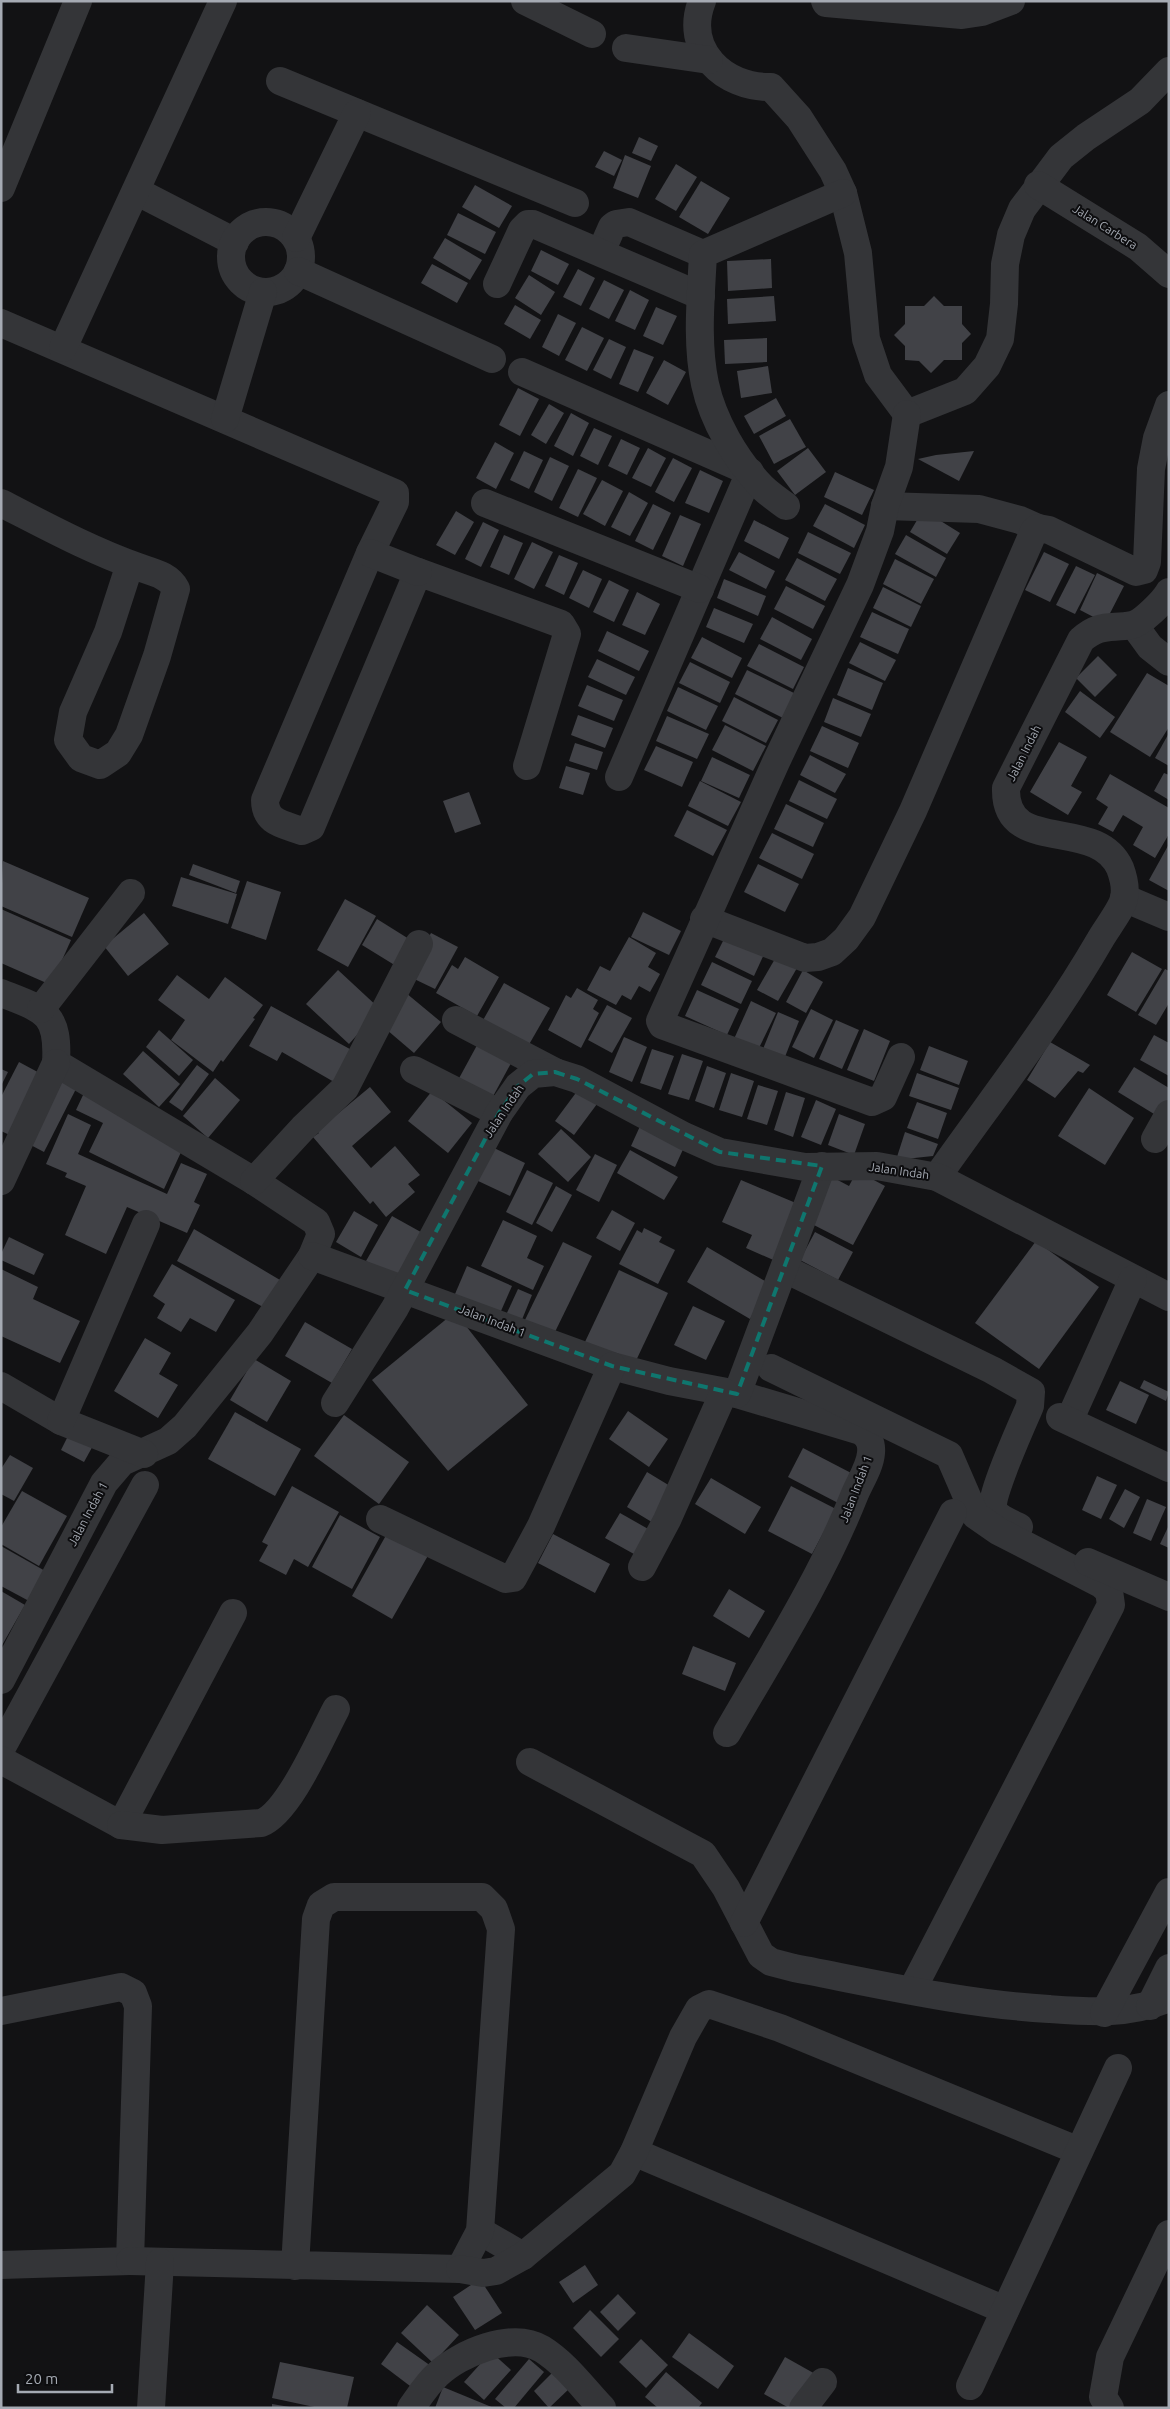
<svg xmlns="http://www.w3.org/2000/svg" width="1170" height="2409" viewBox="0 0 1170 2409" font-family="Ubuntu,sans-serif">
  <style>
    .building { fill: #414247 }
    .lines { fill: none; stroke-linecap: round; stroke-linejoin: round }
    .minor { stroke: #343538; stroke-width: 28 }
    .marked { fill: none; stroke: #0f766e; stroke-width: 4; stroke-dasharray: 10 6; stroke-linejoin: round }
    .labels { text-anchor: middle; stroke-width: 4; stroke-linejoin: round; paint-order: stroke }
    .street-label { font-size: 12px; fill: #a5aab3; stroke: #0d0d0f }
  </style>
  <rect width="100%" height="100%" fill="#121214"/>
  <g class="building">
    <polygon points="639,137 658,146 651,161 632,153"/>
    <polygon points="604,151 622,160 614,176 595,167"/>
    <polygon points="625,155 651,166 638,198 613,188"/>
    <polygon points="676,164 697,177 676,211 655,199"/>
    <polygon points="701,181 730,198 708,234 679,217"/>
    <polygon points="475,185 512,206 499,228 462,207"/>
    <polygon points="458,213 496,232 485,254 447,235"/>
    <polygon points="445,238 482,260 470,280 433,258"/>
    <polygon points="541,250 569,264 558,285 531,271"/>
    <polygon points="771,259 772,288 728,291 727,261"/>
    <polygon points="432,264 468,283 457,303 421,283"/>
    <polygon points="578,269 595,278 581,306 563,297"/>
    <polygon points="529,275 555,292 541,315 515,298"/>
    <polygon points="604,280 624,290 609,319 589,309"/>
    <polygon points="630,290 649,300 635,330 615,321"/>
    <polygon points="774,296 776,321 728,324 727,299"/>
    <polygon points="934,296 944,306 962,306 962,324 971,334 962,343 962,360 944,360 931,373 919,361 905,360 905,346 894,335 905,324 905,306 924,306"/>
    <polygon points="515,305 541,320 530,339 504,324"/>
    <polygon points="656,307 677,316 663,345 643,336"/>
    <polygon points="558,314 576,323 559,356 542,347"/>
    <polygon points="582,327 604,338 587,371 565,360"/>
    <polygon points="767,338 767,362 725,364 724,340"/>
    <polygon points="609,339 626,347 611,379 593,370"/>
    <polygon points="634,349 654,357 638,392 619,384"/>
    <polygon points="664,360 686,372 668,405 646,393"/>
    <polygon points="768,366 772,393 741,398 737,371"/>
    <polygon points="518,388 539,399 520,436 499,425"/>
    <polygon points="776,398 786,416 754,434 744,416"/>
    <polygon points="549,404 564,413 546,444 531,435"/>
    <polygon points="571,413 589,423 573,456 554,446"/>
    <polygon points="790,419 806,447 774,464 759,436"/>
    <polygon points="594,428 612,436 598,465 580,456"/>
    <polygon points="621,439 640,448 627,475 608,466"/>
    <polygon points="495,442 514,453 496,489 476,478"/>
    <polygon points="648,448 666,458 651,487 632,478"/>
    <polygon points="808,448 826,472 795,495 777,471"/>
    <polygon points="524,451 543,460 529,489 510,480"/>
    <polygon points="974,451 959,481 918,459 936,455"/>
    <polygon points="550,457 569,466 552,501 534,492"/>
    <polygon points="673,458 692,468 674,502 655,492"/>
    <polygon points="578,469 597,478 578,517 559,508"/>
    <polygon points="700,470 723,481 709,513 685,503"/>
    <polygon points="835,472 874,490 862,515 824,497"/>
    <polygon points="602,480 623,491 605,526 583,514"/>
    <polygon points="629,492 648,503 630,536 611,527"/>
    <polygon points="653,504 671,513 653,550 635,541"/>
    <polygon points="825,504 865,525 854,548 813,526"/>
    <polygon points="923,510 960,533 947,554 910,532"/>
    <polygon points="456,511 474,522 455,555 436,545"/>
    <polygon points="680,515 701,524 683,566 662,556"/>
    <polygon points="754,520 789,538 779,559 744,541"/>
    <polygon points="483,522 499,530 481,567 465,559"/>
    <polygon points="808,532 851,553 840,574 798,553"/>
    <polygon points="504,535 523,543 509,575 490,567"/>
    <polygon points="906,535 946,558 936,577 895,554"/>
    <polygon points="532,542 553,552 534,589 514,579"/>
    <polygon points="739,552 775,571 766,589 729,570"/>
    <polygon points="1044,552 1069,564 1050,602 1025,590"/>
    <polygon points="559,555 578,563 564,595 545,586"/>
    <polygon points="797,558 837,579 825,601 785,580"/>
    <polygon points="895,559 934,579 921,604 883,584"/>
    <polygon points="1076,566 1095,575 1075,614 1056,605"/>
    <polygon points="583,570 602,579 589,608 569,598"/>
    <polygon points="1097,573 1124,586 1105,623 1080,610"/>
    <polygon points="724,579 766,596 758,616 717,598"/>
    <polygon points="609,580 629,590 614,622 593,612"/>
    <polygon points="786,586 825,606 813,629 774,609"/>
    <polygon points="883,587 921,606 911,627 873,608"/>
    <polygon points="637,592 660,604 645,635 622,625"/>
    <polygon points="714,608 753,624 744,643 706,627"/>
    <polygon points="872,612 909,629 898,654 860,637"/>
    <polygon points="772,617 812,639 801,660 760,639"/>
    <polygon points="607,631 649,651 639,671 598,651"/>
    <polygon points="702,637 742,658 732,678 691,658"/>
    <polygon points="860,642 896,660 885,681 849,663"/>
    <polygon points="759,644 804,667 793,689 747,666"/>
    <polygon points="1098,656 1117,675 1095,697 1076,678"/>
    <polygon points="597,659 635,677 626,695 588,677"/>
    <polygon points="690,662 730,682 720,703 679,683"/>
    <polygon points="848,668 883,683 872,710 837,695"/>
    <polygon points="747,670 796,694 783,718 735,694"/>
    <polygon points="1147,673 1169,686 1169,727 1150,757 1110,732"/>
    <polygon points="587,685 623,700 614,721 578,706"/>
    <polygon points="678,687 718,706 706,730 667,711"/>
    <polygon points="1080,691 1115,717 1100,738 1065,712"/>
    <polygon points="734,697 778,720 766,743 722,721"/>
    <polygon points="833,698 871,714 861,737 824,722"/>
    <polygon points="578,715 613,728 605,748 571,735"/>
    <polygon points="667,716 709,734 697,759 656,741"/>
    <polygon points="725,725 766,746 753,771 712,750"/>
    <polygon points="822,726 859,743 848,768 810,751"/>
    <polygon points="1169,733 1169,766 1155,758"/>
    <polygon points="1059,742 1087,757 1071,786 1082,792 1068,815 1030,792"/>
    <polygon points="575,743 603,752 597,770 569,761"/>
    <polygon points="656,746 693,762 682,787 644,770"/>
    <polygon points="810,755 846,774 835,793 800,775"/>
    <polygon points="712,757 750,775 739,798 701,781"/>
    <polygon points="566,766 590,773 583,795 559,788"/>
    <polygon points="1164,773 1169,775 1169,800 1154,791"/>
    <polygon points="1110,774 1169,808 1169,834 1155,858 1133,845 1143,827 1123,815 1113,832 1098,824 1108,807 1096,799"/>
    <polygon points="799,780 837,799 827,819 789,801"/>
    <polygon points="700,781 741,802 728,826 688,806"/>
    <polygon points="469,792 481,824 455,833 443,801"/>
    <polygon points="786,804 824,823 813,847 774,829"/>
    <polygon points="687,810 727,830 713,856 674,836"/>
    <polygon points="772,833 814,854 802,879 759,858"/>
    <polygon points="1169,844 1169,891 1149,880"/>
    <polygon points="3,861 89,898 72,937 1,906"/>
    <polygon points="193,864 240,881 236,893 189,875"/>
    <polygon points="758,864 799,884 785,912 744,892"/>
    <polygon points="181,877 237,894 228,924 172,906"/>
    <polygon points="247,881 281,892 266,940 231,928"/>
    <polygon points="345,899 376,916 348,967 317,950"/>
    <polygon points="1,909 71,940 51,985 1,963"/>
    <polygon points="643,912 681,931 669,955 631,937"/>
    <polygon points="144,913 169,944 128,976 104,946"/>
    <polygon points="377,919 417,944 401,969 362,945"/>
    <polygon points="728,931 766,950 754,976 715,957"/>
    <polygon points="431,933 458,947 435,989 408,976"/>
    <polygon points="629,937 656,953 648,967 660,974 650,992 639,986 631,1000 622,995 616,1005 587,990 600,966 610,971"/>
    <polygon points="1132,952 1162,969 1136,1012 1107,995"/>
    <polygon points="465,957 499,977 477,1016 436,993 452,965 458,969"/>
    <polygon points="776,957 797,968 778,1001 757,990"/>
    <polygon points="712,962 752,981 741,1004 701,985"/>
    <polygon points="1165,969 1169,971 1169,1003 1156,1025 1138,1015"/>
    <polygon points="338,970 380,1009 349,1044 306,1004"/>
    <polygon points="803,970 823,982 806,1013 786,1002"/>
    <polygon points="177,975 209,999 225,977 263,1005 253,1018 255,1019 223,1062 221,1060 213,1072 171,1040 185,1020 158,1000"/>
    <polygon points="504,983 550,1008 527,1048 482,1022"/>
    <polygon points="577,988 598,1000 593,1009 599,1013 581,1048 548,1030 566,995 571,998"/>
    <polygon points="697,990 739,1009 727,1035 685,1016"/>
    <polygon points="406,993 441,1022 414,1053 380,1024"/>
    <polygon points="751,1001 776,1013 758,1050 734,1039"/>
    <polygon points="607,1005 632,1018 612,1053 588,1040"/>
    <polygon points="271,1006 359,1054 341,1086 282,1052 277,1061 249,1046"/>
    <polygon points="811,1009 833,1020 814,1058 792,1047"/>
    <polygon points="778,1012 799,1021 783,1062 761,1054"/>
    <polygon points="836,1020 859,1030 842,1069 819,1059"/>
    <polygon points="864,1029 890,1041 874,1081 847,1070"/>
    <polygon points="159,1030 193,1060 179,1076 146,1047"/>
    <polygon points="1154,1035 1169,1043 1169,1076 1140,1060"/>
    <polygon points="482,1036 516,1054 491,1100 457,1082"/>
    <polygon points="624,1037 647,1047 632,1082 609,1072"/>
    <polygon points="1050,1042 1090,1065 1083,1073 1078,1071 1055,1098 1027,1080"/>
    <polygon points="929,1046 968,1061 959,1085 920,1070"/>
    <polygon points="652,1049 674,1056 661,1090 640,1083"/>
    <polygon points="143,1051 180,1084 159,1107 123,1074"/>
    <polygon points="682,1054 703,1061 689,1100 668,1094"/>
    <polygon points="19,1062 47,1077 16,1138 1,1131 1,1097"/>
    <polygon points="197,1065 209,1074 182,1111 169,1102"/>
    <polygon points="707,1066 726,1073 714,1108 695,1101"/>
    <polygon points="1134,1067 1169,1088 1169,1101 1159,1117 1118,1092"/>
    <polygon points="1,1069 8,1072 1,1086"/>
    <polygon points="58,1072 79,1083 44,1152 23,1141"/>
    <polygon points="731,1073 754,1081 742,1117 719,1110"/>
    <polygon points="917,1073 959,1088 951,1110 909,1096"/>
    <polygon points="215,1078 240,1100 208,1138 183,1116"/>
    <polygon points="758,1085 778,1091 767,1125 747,1119"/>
    <polygon points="370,1087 391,1112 352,1146 371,1168 395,1146 420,1175 408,1184 415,1192 386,1217 373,1201 370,1204 313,1137 319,1133 317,1131"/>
    <polygon points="1089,1088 1134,1118 1105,1165 1058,1136"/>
    <polygon points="578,1090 597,1104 574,1135 555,1121"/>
    <polygon points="432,1091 472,1123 448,1153 408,1121"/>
    <polygon points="786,1092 805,1098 793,1137 774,1130"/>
    <polygon points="84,1093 182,1150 164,1189 89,1152 103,1123 76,1110"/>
    <polygon points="816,1100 836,1109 821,1145 801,1137"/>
    <polygon points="917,1102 947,1113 938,1139 907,1128"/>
    <polygon points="68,1114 91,1125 78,1154 167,1194 181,1163 207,1174 194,1202 200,1205 187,1233 127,1207 106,1254 65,1235 86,1186 65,1177 67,1173 46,1164"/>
    <polygon points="839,1114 865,1124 854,1155 828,1145"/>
    <polygon points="641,1124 685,1145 675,1167 631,1146"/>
    <polygon points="561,1129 591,1157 568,1182 538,1154"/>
    <polygon points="905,1132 938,1144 933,1156 896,1160"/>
    <polygon points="492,1147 525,1163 510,1196 476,1180"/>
    <polygon points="630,1150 678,1177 664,1200 617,1173"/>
    <polygon points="595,1154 617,1165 599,1202 576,1190"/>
    <polygon points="527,1170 553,1183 532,1225 506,1212"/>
    <polygon points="857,1171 885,1186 853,1245 808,1222 832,1177 849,1186"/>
    <polygon points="741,1180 803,1206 778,1262 746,1248 752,1235 722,1222"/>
    <polygon points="556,1186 572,1195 552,1232 536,1223"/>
    <polygon points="612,1210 635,1223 620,1251 596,1238"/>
    <polygon points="354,1211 378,1225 361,1257 336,1242"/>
    <polygon points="392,1216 428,1236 402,1282 366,1261"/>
    <polygon points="503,1220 537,1236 527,1258 544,1266 533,1290 481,1266"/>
    <polygon points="644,1228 662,1237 659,1242 675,1250 658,1284 619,1264 637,1230 642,1233"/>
    <polygon points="194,1229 280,1280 265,1308 177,1261"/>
    <polygon points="815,1232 853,1252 838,1280 800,1260"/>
    <polygon points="9,1237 44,1254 34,1275 1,1260 1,1254"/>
    <polygon points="1036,1241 1099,1287 1039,1369 975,1323"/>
    <polygon points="563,1242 592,1256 553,1336 524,1322"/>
    <polygon points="707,1247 770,1284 750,1319 687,1282"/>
    <polygon points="172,1264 235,1300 216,1332 190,1318 181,1332 157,1318 165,1304 153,1296"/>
    <polygon points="467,1266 512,1286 497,1320 452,1301"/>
    <polygon points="1,1269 38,1287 33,1299 80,1321 60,1363 1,1336"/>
    <polygon points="619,1270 668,1293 633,1367 584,1344"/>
    <polygon points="518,1289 532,1295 521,1322 506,1315"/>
    <polygon points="693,1306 725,1321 706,1360 674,1345"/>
    <polygon points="455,1312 528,1405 448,1471 372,1380"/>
    <polygon points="305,1322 352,1349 332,1383 285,1356"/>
    <polygon points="145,1338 171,1353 159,1374 178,1385 158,1418 114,1391"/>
    <polygon points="254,1359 291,1381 267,1422 230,1400"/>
    <polygon points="1144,1380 1169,1392 1166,1401 1140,1388"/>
    <polygon points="1120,1381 1149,1395 1136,1424 1106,1410"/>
    <polygon points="628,1411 668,1439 649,1467 609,1439"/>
    <polygon points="235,1412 301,1449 275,1496 208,1459"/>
    <polygon points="344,1415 409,1462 379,1504 314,1456"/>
    <polygon points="71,1430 95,1442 84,1462 61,1450"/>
    <polygon points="803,1448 855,1475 840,1504 788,1477"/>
    <polygon points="10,1455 33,1468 14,1501 1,1494 1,1469"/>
    <polygon points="647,1472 675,1489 655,1524 627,1507"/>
    <polygon points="1097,1476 1117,1485 1101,1519 1082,1510"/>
    <polygon points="711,1478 761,1507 745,1534 695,1504"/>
    <polygon points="292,1486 339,1512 308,1567 294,1559 286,1575 259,1561 268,1545 262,1542"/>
    <polygon points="791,1486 836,1509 812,1554 768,1531"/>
    <polygon points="1125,1489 1140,1497 1124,1528 1109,1519"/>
    <polygon points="22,1491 67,1516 39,1566 1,1544 1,1527"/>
    <polygon points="1147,1499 1166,1507 1151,1541 1133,1533"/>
    <polygon points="620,1513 657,1534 643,1559 605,1538"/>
    <polygon points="340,1515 380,1537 352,1589 312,1567"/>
    <polygon points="1169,1525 1169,1548 1160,1544"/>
    <polygon points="389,1530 430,1552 392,1619 352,1596"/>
    <polygon points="553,1534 610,1564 595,1593 538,1563"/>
    <polygon points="1,1546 47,1572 29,1601 1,1586"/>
    <polygon points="729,1589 765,1611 749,1638 713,1616"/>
    <polygon points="1,1591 25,1605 1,1647"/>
    <polygon points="693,1646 736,1663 725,1691 682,1674"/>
    <polygon points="585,2265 598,2285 573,2303 559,2282"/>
    <polygon points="480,2279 502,2313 475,2330 453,2297"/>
    <polygon points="618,2294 636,2313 618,2331 600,2312"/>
    <polygon points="427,2305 459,2335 433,2363 401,2333"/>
    <polygon points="590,2310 619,2339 601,2357 573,2328"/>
    <polygon points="689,2333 734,2366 718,2389 672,2357"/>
    <polygon points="641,2339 668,2365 646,2388 619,2362"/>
    <polygon points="397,2342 431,2366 414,2389 381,2364"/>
    <polygon points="491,2352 511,2370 484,2400 464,2382"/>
    <polygon points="785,2357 817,2375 799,2408 789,2408 764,2394"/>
    <polygon points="529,2359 544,2372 514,2408 506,2408 495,2399"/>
    <polygon points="280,2362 354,2377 347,2408 319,2408 272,2398"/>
    <polygon points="555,2370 571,2387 549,2408 534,2391"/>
    <polygon points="666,2372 702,2403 698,2408 658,2408 645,2397"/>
    <polygon points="443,2387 494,2408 435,2408"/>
    <polygon points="272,2404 290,2407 290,2408 272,2408"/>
  </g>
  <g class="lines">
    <g class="minor">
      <polyline points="525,1 592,34"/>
      <path d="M702 1C683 50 724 88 771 87L799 118 833 171 843 193 858 253 866 339 878 375 907 414 965 391 987 366 1000 339 1004 304 1005 264 1011 235 1022 209 1061 157 1086 137 1140 101 1169 71"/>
      <polyline points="825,1 826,3 962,15 982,12 1011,1"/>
      <polyline points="626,48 709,60"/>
      <polyline points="280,81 575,203"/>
      <polyline points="1038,185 1138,247 1169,274"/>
      <polyline points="1,188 78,1"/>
      <polyline points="136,191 235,242"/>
      <circle cx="266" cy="257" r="35"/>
      <polyline points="296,238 357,113"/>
      <polyline points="601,252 612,227 616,224 629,222 703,254"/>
      <polyline points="298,271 492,359"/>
      <polyline points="497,284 522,230 528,224 533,224 701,296"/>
      <path d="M1 323 395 493V502L370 553 265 800C265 823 283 824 302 831L311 827 418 572 561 624 567 634 527 766"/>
      <polyline points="63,348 223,1"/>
      <polyline points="522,372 750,472 619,777"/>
      <polyline points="225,419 263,292"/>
      <path d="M1 503C46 526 90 550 138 567 152 572 169 575 176 589L157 656 129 735 118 753 100 765 81 758 68 740 73 712 108 632 130 564"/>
      <polyline points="485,503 700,589"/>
      <path d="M786 506C778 500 769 494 762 487 736 460 713 421 705 384 696 342 701 296 703 254L843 193"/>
      <polyline points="885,506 979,509 1020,520 1038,528"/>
      <polyline points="370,553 418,572"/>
      <polyline points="1134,625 1150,647 1169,662"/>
      <polyline points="1124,898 1169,917"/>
      <polyline points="704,919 805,958 818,957 832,952 846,939 862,917 913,811 1034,531 1038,528 1049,530 1136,572 1144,570 1147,562 1151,469 1157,438 1169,405"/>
      <path d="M1 993C44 1010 59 1012 56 1063L254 1181 316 1222 321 1234 312 1256 260 1333 185 1426 168 1441 122 1462 104 1483 1 1680"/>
      <polyline points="41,1009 131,893"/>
      <polyline points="456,1020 555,1072"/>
      <polyline points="901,1057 883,1097 872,1102 662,1025 660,1021 776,762 860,585 880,531 885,506 899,467 907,414"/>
      <polyline points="414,1070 499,1113"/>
      <polyline points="1155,1139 1169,1114"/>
      <path d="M937 1177C992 1099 1052 1023 1100 940 1106 929 1122 909 1124 898 1126 889 1123 876 1120 868 1096 815 1004 857 1006 788L1081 640C1100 623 1110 629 1132 625 1142 623 1164 601 1169 592"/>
      <polyline points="1,1181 56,1063"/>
      <polyline points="254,1181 303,1128 345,1088 419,944"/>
      <path d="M312 1256 612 1366 669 1381 737 1394 861 1431C869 1437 872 1443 871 1453 870 1467 859 1483 854 1496 821 1579 772 1655 727 1733"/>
      <path d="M785 1269 992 1370 1031 1392 1030 1406C1023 1422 989 1498 993 1509 997 1518 1011 1523 1019 1527"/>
      <polyline points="771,1368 949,1455 975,1515 998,1531 1101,1584 1109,1591 1111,1605 912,1990"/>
      <polyline points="1,1386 61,1421 144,1454"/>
      <polyline points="737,1394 822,1166"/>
      <polyline points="335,1403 395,1308 499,1113 518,1086 533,1074 555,1072 577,1079 684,1136 720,1152 805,1167 877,1166 937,1177 1169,1297"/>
      <polyline points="1074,1410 1133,1279"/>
      <polyline points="1060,1417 1169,1468"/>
      <polyline points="61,1421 146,1224"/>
      <polyline points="380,1519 506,1579 513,1578 541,1526 612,1366"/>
      <polyline points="1088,1562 1169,1597"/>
      <polyline points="642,1567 667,1520 724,1392"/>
      <polyline points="1,1749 145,1485"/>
      <polyline points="1,1760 121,1825 233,1613"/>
      <path d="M530 1762 703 1854 726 1888 761 1955 771 1962 794 1968C879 1984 963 2004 1049 2009 1091 2012 1130 2015 1169 1998"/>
      <path d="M121 1825 162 1830 261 1823C289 1813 321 1737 336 1709"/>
      <polyline points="744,1923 953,1513"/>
      <polyline points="1150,2006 1169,1968"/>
      <polyline points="1,2011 121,1987 133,1993 138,2006 130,2261 1,2265"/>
      <polyline points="1104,2013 1169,1892"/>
      <polyline points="634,2152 1005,2310"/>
      <polyline points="480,2231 523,2256"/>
      <polyline points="130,2261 460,2269 480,2231 501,1929 494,1909 482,1897 334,1897 321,1905 316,1919 295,2266"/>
      <polyline points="460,2269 483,2273 496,2271 523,2256 622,2174 634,2152 683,2037 699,2009 709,2004 780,2028 1079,2151"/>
      <polyline points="970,2386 1118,2068"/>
      <polyline points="151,2408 160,2262"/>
      <path d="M411 2408C419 2397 427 2384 437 2375 460 2353 512 2331 542 2349 566 2364 583 2388 602 2408"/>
      <polyline points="803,2408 823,2382"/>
      <polyline points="1110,2408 1103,2397 1110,2357 1169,2234"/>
    </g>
  </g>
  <path class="marked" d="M555 1072 577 1079 720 1152 822 1166 737 1394 612 1366 405 1290 499 1113 518 1086 533 1074Z"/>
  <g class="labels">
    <g class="street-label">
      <text transform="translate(1105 227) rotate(32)" y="4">Jalan Carbera</text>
      <text transform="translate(1024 753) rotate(-63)" y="4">Jalan Indah</text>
      <text transform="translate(504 1111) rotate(-56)" y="4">Jalan Indah</text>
      <text transform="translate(899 1171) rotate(8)" y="4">Jalan Indah</text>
      <text transform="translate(492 1321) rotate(21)" y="4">Jalan Indah 1</text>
      <text transform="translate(856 1489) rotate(-69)" y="4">Jalan Indah 1</text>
      <text transform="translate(88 1514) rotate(-62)" y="4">Jalan Indah 1</text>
    </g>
  </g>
  <rect width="1170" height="2409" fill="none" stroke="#a5aab3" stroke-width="5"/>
  <path d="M18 2384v8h94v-8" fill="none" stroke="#a5aab3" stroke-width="2.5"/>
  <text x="25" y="2384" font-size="15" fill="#a5aab3" stroke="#0d0d0f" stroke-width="4" paint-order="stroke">20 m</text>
</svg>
